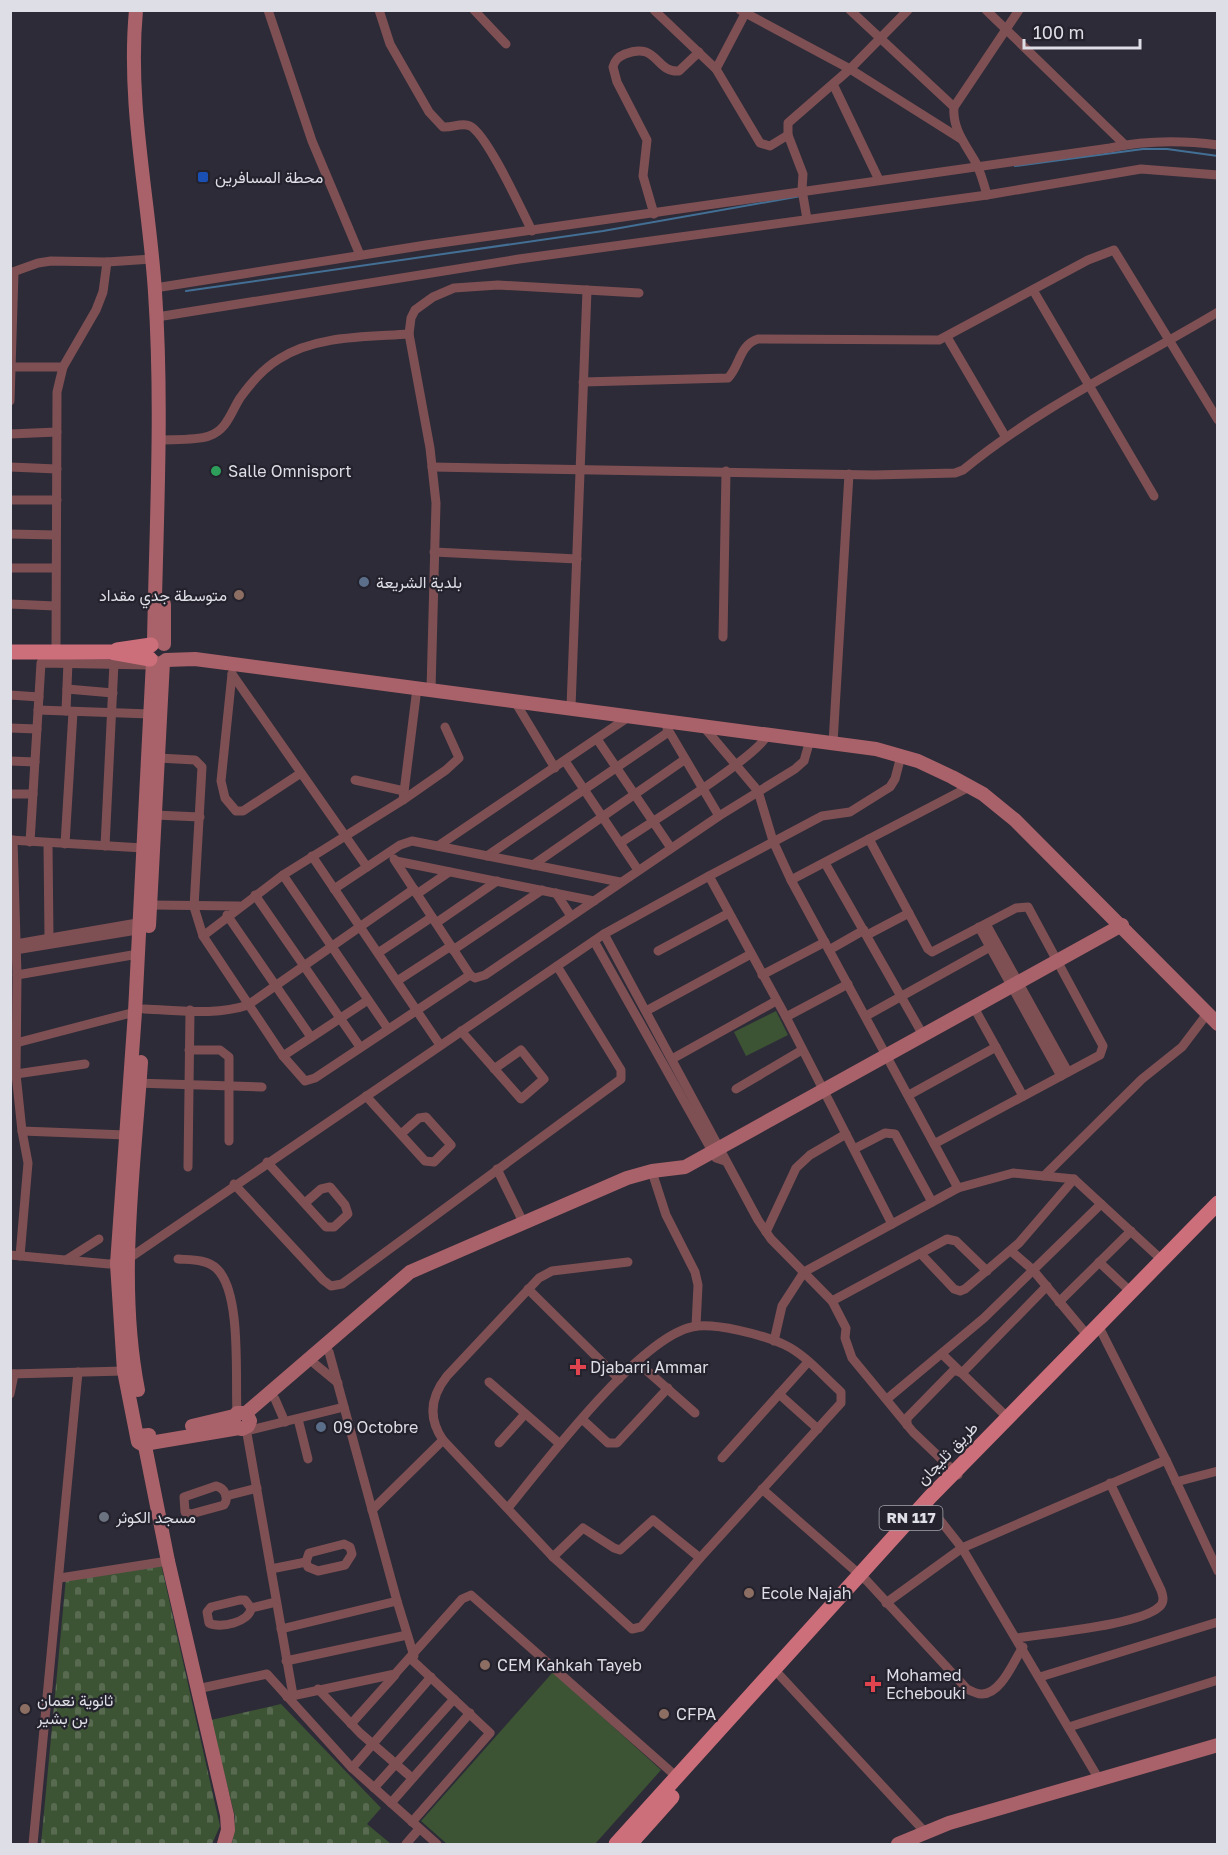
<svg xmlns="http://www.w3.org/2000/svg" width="1228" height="1855" viewBox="0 0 1228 1855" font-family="'Golos Text',Vazirmatn,sans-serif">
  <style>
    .cemetery { fill: url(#cemetery-stones) }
    .garden { fill: #3c5334 }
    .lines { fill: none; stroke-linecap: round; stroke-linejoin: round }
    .stream { stroke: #436f95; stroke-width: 2 }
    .street { stroke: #7e5054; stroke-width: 9 }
    .secondary { stroke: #aa626a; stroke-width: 14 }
    .primary { stroke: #cc6f7a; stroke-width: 15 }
    .transit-dot { fill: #1a4fb4; stroke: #23222d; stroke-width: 2 }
    .leisure-dot { fill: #2e9e5b; stroke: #23222d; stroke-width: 2 }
    .service-dot { fill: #5c6f8a; stroke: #23222d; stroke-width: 2 }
    .education-dot { fill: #8d6e63; stroke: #23222d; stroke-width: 2 }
    .health-dot { fill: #e0444e; stroke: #23222d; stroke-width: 2 }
    .worship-dot { fill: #6b7280; stroke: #23222d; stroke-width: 2 }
    .labels { text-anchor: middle; stroke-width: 4.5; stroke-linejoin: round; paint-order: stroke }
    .shield { fill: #23222d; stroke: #a6a6ae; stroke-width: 1.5 }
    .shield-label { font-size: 15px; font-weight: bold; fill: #dedee6 }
    .poi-label { font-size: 16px; fill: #dedee6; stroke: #23222d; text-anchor: start }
    .street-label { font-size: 16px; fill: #dedee6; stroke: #23222d }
  </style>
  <defs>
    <pattern id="cemetery-stones" width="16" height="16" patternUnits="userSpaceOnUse" patternTransform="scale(1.5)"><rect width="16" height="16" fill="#3c5334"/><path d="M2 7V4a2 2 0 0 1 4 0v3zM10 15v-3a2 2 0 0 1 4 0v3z" fill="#586b51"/></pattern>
  </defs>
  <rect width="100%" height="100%" fill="#2d2b37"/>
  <g class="cemetery">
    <polygon points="161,1564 220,1826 212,1844 41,1844 66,1578"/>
    <polygon points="281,1704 381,1808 367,1824 391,1844 232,1844 235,1817 211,1720"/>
  </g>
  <g class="garden">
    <polygon points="776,1011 788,1035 746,1056 734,1032"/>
    <polygon points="553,1672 661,1770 595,1844 447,1844 421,1821"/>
  </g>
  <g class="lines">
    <g class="stream">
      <polyline points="1015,166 1143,149 1167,149 1218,156"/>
      <polyline points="186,291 603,231 801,196"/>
    </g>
    <g class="street">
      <polyline points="268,10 312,141 360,255"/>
      <path d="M379 10 390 44 429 112 443 127C452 128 462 122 470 126 487 134 522 211 532 231"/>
      <polyline points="474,10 506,44"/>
      <polyline points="654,10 716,69 760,143 770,146 788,135"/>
      <polyline points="740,10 850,69 961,139"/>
      <polyline points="850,10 954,107"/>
      <polyline points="986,10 1125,145"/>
      <polyline points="716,69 747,10"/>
      <polyline points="833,84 879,180"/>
      <path d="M987 195C984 184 981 173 976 163 966 145 952 129 954 107L1019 10"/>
      <path d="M654 214 643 176 647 140 617 82 613 67C615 60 618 57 625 54 658 41 655 73 679 71L699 52"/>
      <polyline points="807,219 802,190 803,174 788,135 788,123 850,69 908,10"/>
      <polyline points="10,273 38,263 51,261 107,262 152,259"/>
      <path d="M155 288 426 245 1110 148C1147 140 1180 140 1218 145"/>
      <polyline points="1033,290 1154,496"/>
      <polyline points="157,317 519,259 987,195 1141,169 1218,175"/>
      <polyline points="409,334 430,448 436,503 431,690"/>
      <polyline points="947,337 1005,436"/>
      <polyline points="10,367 63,367"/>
      <path d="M583 382 728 378C740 366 739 345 758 339L939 340 1088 260 1114 250 1218 420"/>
      <polyline points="10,401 14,272"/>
      <polyline points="10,434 57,432"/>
      <path d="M158 440C174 439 194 441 209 436 227 430 231 412 240 398 250 384 264 368 279 359 316 335 367 337 409 334L411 318 415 310 433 297 454 288 498 285 639 293"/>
      <polyline points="10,467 57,469"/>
      <path d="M432 467 874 475 955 473 963 470C1041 406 1131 364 1218 312"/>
      <polyline points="10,500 57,500"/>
      <polyline points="10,534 56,535"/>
      <polyline points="434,552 577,559"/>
      <polyline points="10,568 55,568"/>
      <polyline points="10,604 55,606"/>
      <polyline points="723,637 726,471"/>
      <polyline points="56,651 57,392 63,367 96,310 103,292 107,262"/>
      <polyline points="232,674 367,867"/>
      <polyline points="232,674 221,781 225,798 236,811 243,811 301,773"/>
      <polyline points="67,689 113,693"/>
      <polyline points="10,695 39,697"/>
      <polyline points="514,700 555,768"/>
      <polyline points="571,707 587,290"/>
      <polyline points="38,710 150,714"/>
      <polyline points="66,711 68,662"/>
      <polyline points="703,726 758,791 773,841 791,880"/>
      <polyline points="10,728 37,729"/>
      <polyline points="667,728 719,816"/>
      <polyline points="597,739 671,848"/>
      <polyline points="833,743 849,474"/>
      <polyline points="158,758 195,760 202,767 194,907 203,936 283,1056 305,1081 315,1078 470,975 475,978 485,975 719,816 795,769 804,761 810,740"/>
      <polyline points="10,761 35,762"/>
      <polyline points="565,761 638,870"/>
      <polyline points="355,780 404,791"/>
      <polyline points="10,794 33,794"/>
      <polyline points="403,800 446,770 459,758 445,727"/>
      <polyline points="155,815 200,817"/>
      <polyline points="869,839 969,787"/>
      <polyline points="10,840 143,848"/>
      <polyline points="13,840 17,975 16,1074 22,1131 126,1135"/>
      <polyline points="30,842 41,663 150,665"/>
      <path d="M620 843C647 825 759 756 768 734"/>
      <polyline points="48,844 49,938"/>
      <polyline points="65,844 73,712"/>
      <polyline points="105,846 114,663"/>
      <polyline points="438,846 630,716"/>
      <polyline points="312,856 440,1045"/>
      <polyline points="487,856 667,733"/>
      <polyline points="394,859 470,975"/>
      <polyline points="396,861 594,901"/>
      <polyline points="825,863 923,1035"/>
      <polyline points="533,865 684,760"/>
      <polyline points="283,875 388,1029"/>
      <polyline points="709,876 822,816 850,812 890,787 895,779 901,756"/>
      <polyline points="334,889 400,845 412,841 620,882"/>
      <polyline points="556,893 571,916"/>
      <polyline points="417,894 449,872"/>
      <polyline points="255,895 360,1047"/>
      <polyline points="150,905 239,906"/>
      <polyline points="227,915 311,1037"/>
      <polyline points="436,923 497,881"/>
      <polyline points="986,924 1068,1072"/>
      <polyline points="979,927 1061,1076"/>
      <polyline points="604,934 758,1220 771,1239 832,1301 947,1239 956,1241 987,1271"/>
      <polyline points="867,935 909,913"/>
      <polyline points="203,936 283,875 403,800 417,688"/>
      <polyline points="594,941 716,1158 725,1161"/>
      <polyline points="10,945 143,922"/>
      <polyline points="10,948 15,950 143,929"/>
      <polyline points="453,950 542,890"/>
      <polyline points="829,950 864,930"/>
      <polyline points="658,951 729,913"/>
      <polyline points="378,953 432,917"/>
      <polyline points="17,975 138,954"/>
      <polyline points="762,975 825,942"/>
      <polyline points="397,981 451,946"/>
      <path d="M144 1009C178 1010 216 1016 248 1005L414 889"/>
      <polyline points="646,1011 751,954"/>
      <polyline points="977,1013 1023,1096"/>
      <polyline points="866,1016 990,947"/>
      <polyline points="786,1017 848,984"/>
      <polyline points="461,1031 521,1099 544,1079 521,1050 494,1069"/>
      <polyline points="16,1043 135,1012"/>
      <polyline points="189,1050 220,1050 229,1057 229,1141"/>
      <polyline points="283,1056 368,1000"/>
      <polyline points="672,1059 776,1001"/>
      <polyline points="16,1074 85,1064"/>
      <polyline points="135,1083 262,1087"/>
      <polyline points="736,1089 802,1050"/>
      <polyline points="909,1095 996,1047"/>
      <polyline points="366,1096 425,1161 434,1162 451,1145 426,1117 419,1118 401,1134"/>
      <polyline points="854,1149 885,1133 895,1134 932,1202"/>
      <polyline points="267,1162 326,1227 334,1227 348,1214 345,1205 330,1187 321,1189 305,1203"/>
      <polyline points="188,1167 190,1010"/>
      <polyline points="497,1169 524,1224"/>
      <polyline points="1044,1176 1142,1079 1182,1047 1207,1014"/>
      <polyline points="654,1178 666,1215 695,1272 698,1285 696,1326"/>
      <polyline points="234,1184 323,1280 331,1286 342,1284 621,1079 621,1070 557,966"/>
      <polyline points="958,1188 1013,1173 1074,1179"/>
      <polyline points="766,1232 796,1168 810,1155 846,1134"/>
      <polyline points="1011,1251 1033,1270 1088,1336"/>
      <polyline points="921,1254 954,1289 960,1291 965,1289 1019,1243 1074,1179 1163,1261"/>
      <polyline points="10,1255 109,1264 128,1259 604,934 709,876 786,1017 892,1224"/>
      <polyline points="20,1256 28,1163 22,1131"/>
      <path d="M178 1259C191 1260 207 1259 217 1269 242 1293 235 1379 237 1413"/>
      <polyline points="66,1260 99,1239"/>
      <polyline points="1099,1262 1131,1292"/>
      <polyline points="528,1289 619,1379"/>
      <polyline points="832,1301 846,1328 845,1338 852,1358 913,1432 958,1475"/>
      <polyline points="1059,1302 1131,1231"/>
      <polyline points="774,1341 782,1306 804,1272 958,1188 791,880 869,839 928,949 932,952 1016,908 1028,907 1103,1046 1100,1055 934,1144"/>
      <polyline points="942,1354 1007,1417"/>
      <polyline points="637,1362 695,1413"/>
      <polyline points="315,1364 338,1383"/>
      <polyline points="10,1374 124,1371"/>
      <polyline points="489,1382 560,1444"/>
      <polyline points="10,1394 14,1374"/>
      <polyline points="779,1394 818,1429"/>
      <polyline points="275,1399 285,1422"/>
      <polyline points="887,1399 984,1318 1101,1204"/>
      <polyline points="298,1419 308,1459"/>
      <polyline points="582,1419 608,1443 617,1443 668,1388"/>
      <polyline points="907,1425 907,1418 954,1370 962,1373 1047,1286"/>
      <polyline points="246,1428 293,1695"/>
      <polyline points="246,1431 344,1407"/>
      <polyline points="499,1443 525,1414"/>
      <polyline points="722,1458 808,1362"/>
      <polyline points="1166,1460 1218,1571"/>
      <polyline points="1176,1482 1218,1471"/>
      <path d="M216 1486C225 1488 229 1498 224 1505L191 1514 185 1512 184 1497Z"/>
      <path d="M762 1489 867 1581 967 1689C971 1691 977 1694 981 1694 1001 1695 1014 1660 1023 1647"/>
      <polyline points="226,1496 257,1488"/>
      <path d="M508 1508C543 1465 639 1338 692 1327 714 1322 764 1335 785 1345 806 1355 824 1377 841 1392V1403L700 1558 641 1627 632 1629 553 1557 443 1440C427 1417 431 1396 447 1376L539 1278 552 1271 628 1262"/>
      <polyline points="372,1510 443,1440"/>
      <polyline points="932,1510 962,1548 1100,1781"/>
      <polygon points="344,1544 350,1547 352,1554 345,1565 318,1571 308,1567 306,1562 309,1553"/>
      <polyline points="553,1557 583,1528 614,1548 620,1550 653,1520 700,1558"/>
      <polyline points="271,1569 306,1562"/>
      <polyline points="60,1578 168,1561"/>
      <path d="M240 1600H245L251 1608C250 1622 220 1629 209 1623L207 1612 211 1607Z"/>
      <polyline points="397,1601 414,1656"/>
      <polyline points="886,1603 962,1548 1166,1460 1098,1325"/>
      <polyline points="251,1608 276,1602"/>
      <polyline points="281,1629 397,1601 329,1352"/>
      <path d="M1018 1638C1047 1633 1140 1625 1159 1607 1165 1602 1163 1596 1161 1590L1110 1483"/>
      <polyline points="411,1659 490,1733 412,1822"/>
      <polyline points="286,1661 407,1635"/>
      <polyline points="773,1668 925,1832"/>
      <polyline points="1040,1677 1218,1622"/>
      <polyline points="197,1689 267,1674 352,1768 437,1844"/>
      <polyline points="318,1689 360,1733 412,1778"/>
      <polyline points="287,1697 395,1674 462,1599 471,1595 677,1777"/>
      <polyline points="351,1724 395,1675"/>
      <polyline points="1069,1727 1218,1680"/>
      <polyline points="352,1768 431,1677"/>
      <polyline points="374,1788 454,1699"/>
      <polyline points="391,1803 470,1713"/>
      <polyline points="33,1844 78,1372"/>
      <polyline points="406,1844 419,1829"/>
    </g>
    <g class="secondary">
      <path d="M136 10C127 106 149 198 155 292 163 409 156 526 154 643"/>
      <polyline points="164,644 164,604"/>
      <polyline points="166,660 195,659 876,749 918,761 952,777 983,794 1015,820 1218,1024"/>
      <polyline points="149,926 163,662"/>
      <path d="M138 1390C117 1283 134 1170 141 1062"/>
      <polyline points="246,1413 250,1421 248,1426 242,1429 236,1427 233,1420 237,1413 246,1413 410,1272 627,1178 652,1171 685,1167 1122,925"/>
      <polyline points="192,1426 234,1416"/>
      <polyline points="139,1436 149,1435 150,1443 145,1446 138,1442 124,1371 117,1264 135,1012 153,661"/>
      <polyline points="150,1443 239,1428"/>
      <polyline points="145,1446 168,1561 227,1815 228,1830 224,1844"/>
      <polyline points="898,1844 949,1823 1218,1745"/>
    </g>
    <g class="primary">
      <polyline points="117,650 151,645"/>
      <polyline points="10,652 111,652 150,659"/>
      <polyline points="616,1844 930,1497 1218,1203"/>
      <polyline points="630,1844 672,1797"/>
    </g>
  </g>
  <rect class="transit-dot" x="197" y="171" width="12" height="12" rx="3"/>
  <circle class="leisure-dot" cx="216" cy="471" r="6"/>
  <g class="service-dot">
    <circle cx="364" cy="582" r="6"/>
    <circle cx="321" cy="1427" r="6"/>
  </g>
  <g class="education-dot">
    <circle cx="239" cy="595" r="6"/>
    <circle cx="749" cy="1593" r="6"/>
    <circle cx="485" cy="1665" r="6"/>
    <circle cx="25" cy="1709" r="6"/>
    <circle cx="664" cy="1714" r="6"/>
  </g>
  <g class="health-dot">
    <path d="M575 1358h6v6h6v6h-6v6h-6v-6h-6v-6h6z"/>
    <path d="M870 1675h6v6h6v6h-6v6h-6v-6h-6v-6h6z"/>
  </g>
  <circle class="worship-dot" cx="104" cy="1517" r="6"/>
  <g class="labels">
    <rect class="shield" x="879.5" y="1506" width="63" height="24" rx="4.5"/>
    <g class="shield-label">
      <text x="911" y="1523">RN 117</text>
    </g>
    <g class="poi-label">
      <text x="215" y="183">محطة المسافرين</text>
      <text x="228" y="477">Salle Omnisport</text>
      <text x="376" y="588">بلدية الشريعة</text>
      <text x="227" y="601" text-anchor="end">متوسطة جدي مقداد</text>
      <text x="590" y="1373">Djabarri Ammar</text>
      <text x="333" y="1433">09 Octobre</text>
      <text x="116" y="1523">مسجد الكوثر</text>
      <text x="761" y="1599">Ecole Najah</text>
      <text x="497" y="1671">CEM Kahkah Tayeb</text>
      <text x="886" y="1681">Mohamed<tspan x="886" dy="18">Echebouki</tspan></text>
      <text x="37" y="1706">ثانوية نعمان<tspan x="37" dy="18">بن بشير</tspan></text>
      <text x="676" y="1720">CFPA</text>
    </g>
    <g class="street-label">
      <text transform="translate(947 1453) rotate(-46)" y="6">طريق ثليجان</text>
    </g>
  </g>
  <rect width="1228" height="1855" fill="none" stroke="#dedee6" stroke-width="24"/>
  <path d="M1024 39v9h116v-9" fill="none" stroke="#dedee6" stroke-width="3"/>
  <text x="1033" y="39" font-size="18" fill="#dedee6" stroke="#23222d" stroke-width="4.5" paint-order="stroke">100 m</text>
</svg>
